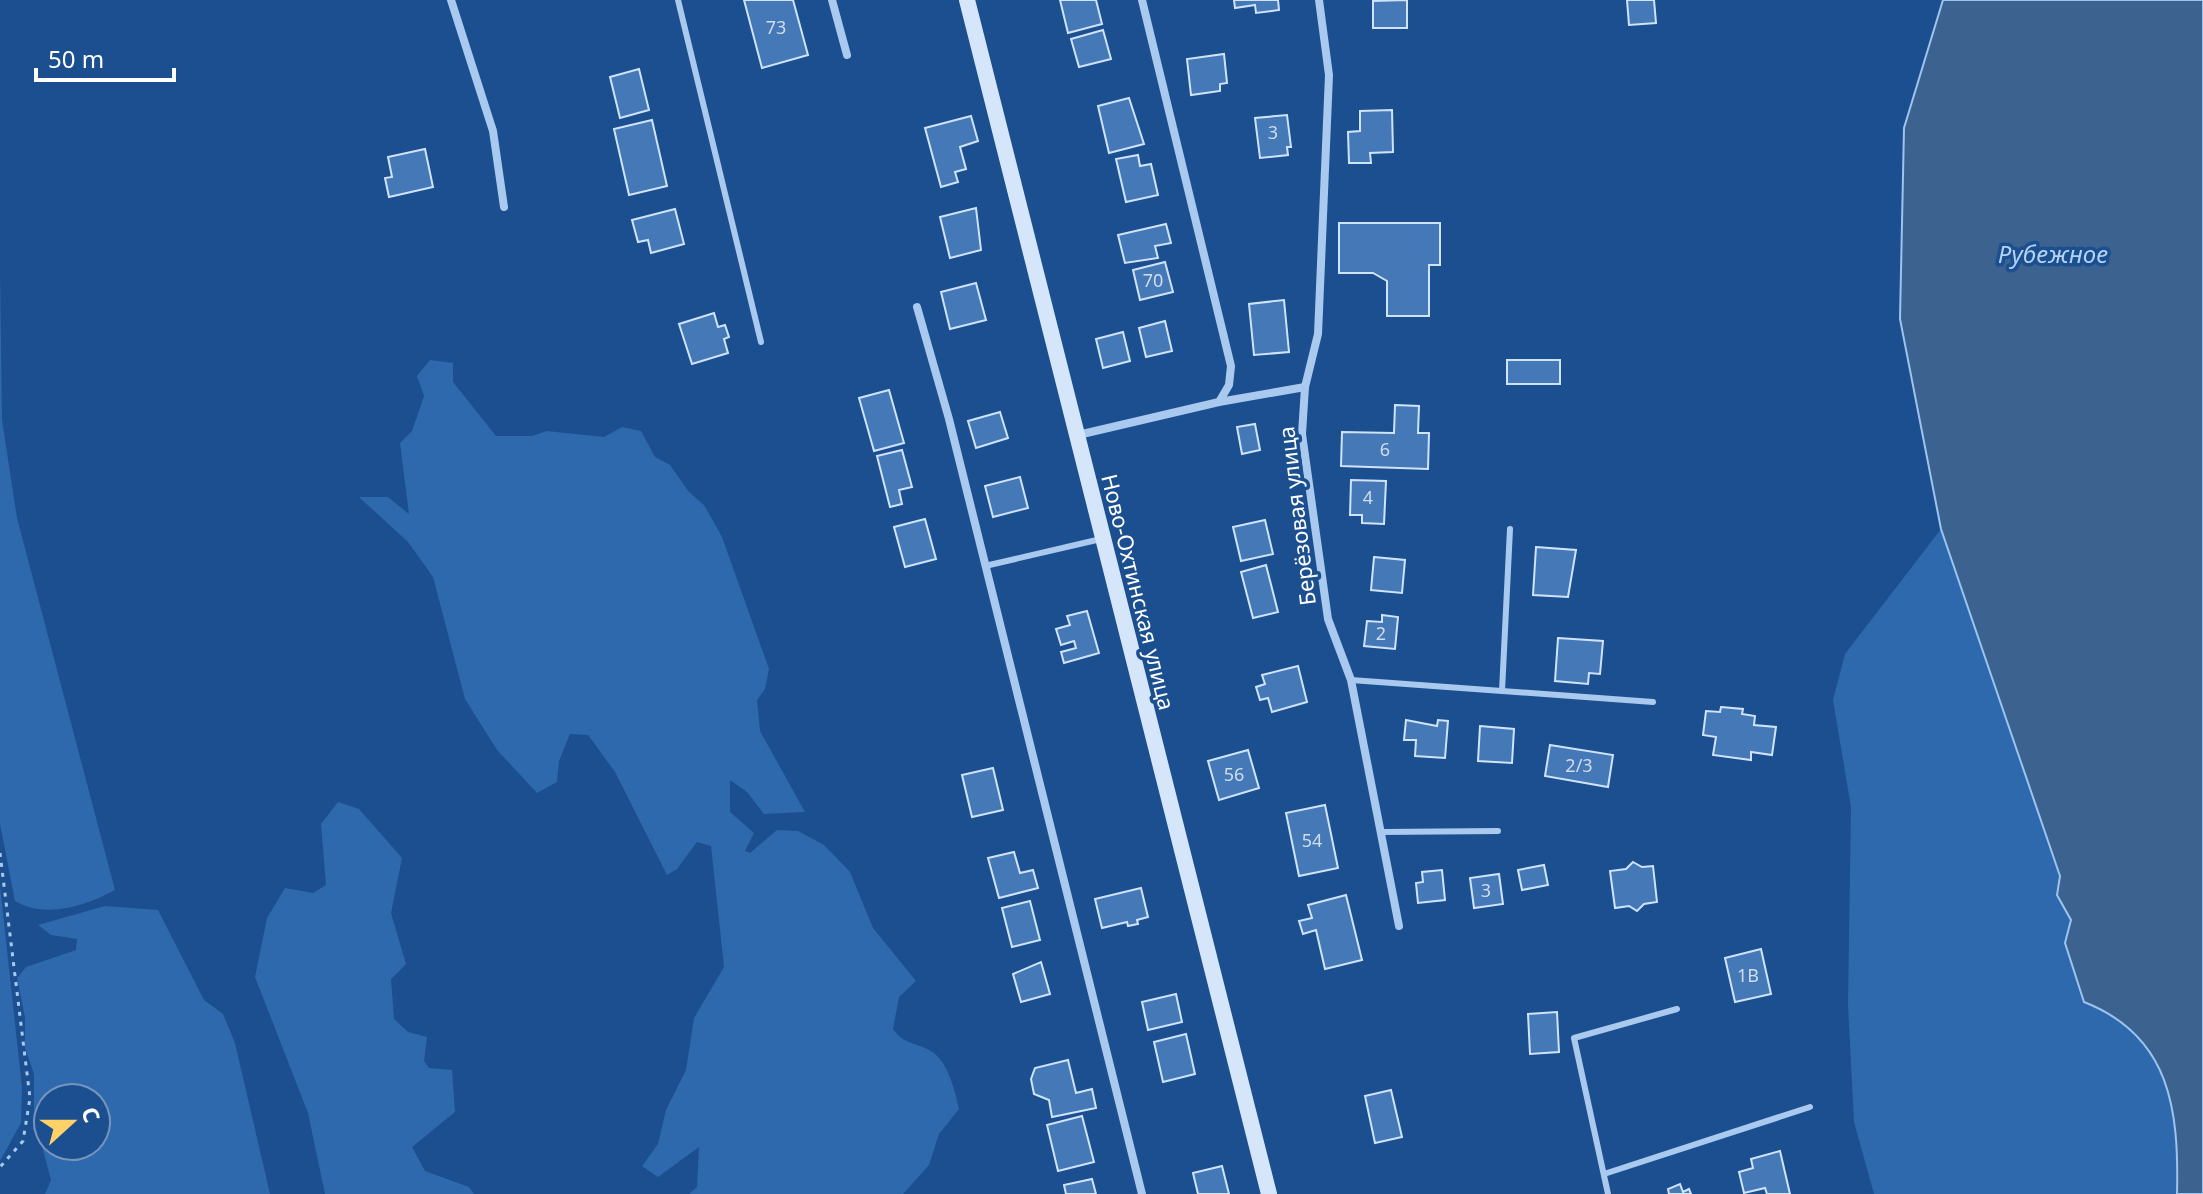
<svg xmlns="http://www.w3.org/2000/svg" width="2203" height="1194" viewBox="0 0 2203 1194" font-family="'Noto Sans',sans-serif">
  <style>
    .green { fill: #2e69ad; fill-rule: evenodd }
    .water { fill: #3c6290; stroke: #9cc4f0; stroke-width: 2 }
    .building { fill: #4478b7; stroke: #cfe3fa; stroke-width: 2 }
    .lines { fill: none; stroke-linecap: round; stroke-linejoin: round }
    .path { stroke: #a9c9ee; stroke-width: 3; stroke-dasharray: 4 6; stroke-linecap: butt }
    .lane { stroke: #a9c9ee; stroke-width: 6 }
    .street { stroke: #a9c9ee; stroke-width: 8 }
    .secondary { stroke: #d6e6fa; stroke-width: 16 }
    .labels { text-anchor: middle; stroke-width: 7; stroke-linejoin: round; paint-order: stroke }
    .number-label { font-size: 18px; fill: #d0dded }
    .street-label { font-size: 22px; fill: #fff; stroke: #1b4f8f }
    .water-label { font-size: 24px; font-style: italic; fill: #b5d3f5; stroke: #1b4f8f }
  </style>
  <rect width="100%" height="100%" fill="#1b4f8f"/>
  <g class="green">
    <path d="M0 270 2 420 17 518 115 890C86 906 45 919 15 901L0 824Z"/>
    <path d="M430 360 453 363V382L496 436H532L547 431 604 437 622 427 641 431 655 457 670 465 689 492 704 505 722 537 769 669 765 689 757 700 760 731 805 812 764 814 747 792 730 780V812L754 833 745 851 750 853 777 830 798 831 824 845 850 872 873 928 916 981 899 997 893 1029C904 1045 916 1042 931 1051 948 1061 955 1091 959 1109L939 1134 929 1165 903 1194H689L697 1187 699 1147 658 1177 642 1166 658 1144 666 1110 686 1070 694 1018 724 967 711 846 697 842 677 869 667 875 615 772 588 735 570 734 559 761 557 782 537 793 497 750 465 699 433 577 408 542 359 497H388L409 514 400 443 412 431 424 396 417 376Z"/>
    <path d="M1941 529 2060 876 2057 896 2071 920 2065 943 2084 1002C2171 1037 2179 1111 2177 1194H1874L1854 1122 1848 1004 1851 807 1833 700 1845 654Z"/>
    <polygon points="338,802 359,809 402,858 391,913 406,964 391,979 394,1019 408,1032 427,1037 424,1061 429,1068 452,1070 455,1112 412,1147 425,1171 469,1187 474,1194 325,1194 308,1113 255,977 267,918 285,888 313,893 326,885 321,824"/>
    <polygon points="0,886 22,1087 21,1123 0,1161"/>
    <path d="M105 906 158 910 204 1000 223 1014 235 1043 270 1194H45L51 1180 34 1116V1074L25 1048V1017L17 978 26 967 76 950 77 939 51 935 38 925ZM48 1098H96V1146H48Z"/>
  </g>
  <path class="water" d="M1943 0H2203V1194H2177C2179 1111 2171 1036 2084 1002L2065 943 2071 920 2057 895 2060 876 1941 529 1900 319 1904 128Z"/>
  <g class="building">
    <polygon points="744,0 793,0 808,55 762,68"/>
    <polygon points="1060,0 1096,0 1102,24 1068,33"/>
    <polygon points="1234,0 1278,0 1279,10 1256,13 1255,5 1235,8"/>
    <polygon points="1407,0 1407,28 1373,28 1373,1"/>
    <polygon points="1627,0 1654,0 1656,23 1629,25"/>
    <polygon points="1103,30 1111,59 1079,67 1071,39"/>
    <polygon points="1224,54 1227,83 1220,84 1220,91 1191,95 1187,59"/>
    <polygon points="639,69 649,110 620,118 610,77"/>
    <polygon points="1129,98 1144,144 1109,153 1098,106"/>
    <polygon points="1392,110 1393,152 1370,153 1371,163 1349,163 1348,132 1360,131 1360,111"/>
    <polygon points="1287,115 1291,147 1287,147 1288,155 1260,158 1255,118"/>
    <polygon points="971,116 978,141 960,147 966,169 955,172 958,182 941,187 925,128"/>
    <polygon points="652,120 667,186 629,195 614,129"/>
    <polygon points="425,149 433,187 389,197 385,178 392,177 388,157"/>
    <polygon points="1138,155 1140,166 1151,164 1158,195 1126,202 1116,159"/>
    <polygon points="976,208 981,250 950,258 940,217"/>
    <polygon points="675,209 684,244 651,253 648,240 638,242 632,220"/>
    <polygon points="1339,223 1440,223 1440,265 1429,265 1429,316 1387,316 1387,281 1373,273 1339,273"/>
    <polygon points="1166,224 1171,243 1155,246 1158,258 1125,263 1118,235"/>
    <polygon points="1165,262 1173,292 1140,300 1133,270"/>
    <polygon points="976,283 986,320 950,329 941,292"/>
    <polygon points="1284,300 1289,352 1254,355 1249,304"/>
    <polygon points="714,313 718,327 725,325 729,337 724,339 728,353 692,364 679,324"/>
    <polygon points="1165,321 1172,351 1146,357 1139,328"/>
    <polygon points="1123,332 1130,361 1103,368 1096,339"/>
    <rect x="1507" y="360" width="53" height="24"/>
    <polygon points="889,390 904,443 874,451 859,398"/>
    <polygon points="1395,405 1419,406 1418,433 1429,433 1428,469 1341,466 1342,432 1394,433"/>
    <polygon points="1000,412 1008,438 976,448 968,421"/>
    <polygon points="1255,424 1260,450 1242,454 1237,427"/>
    <polygon points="902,450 912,487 899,490 902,504 890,507 877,456"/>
    <polygon points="1020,477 1028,508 993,517 985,486"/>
    <polygon points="1351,480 1386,481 1384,524 1362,523 1362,515 1350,515"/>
    <polygon points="925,519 936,559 905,567 894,527"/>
    <polygon points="1265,520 1273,554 1241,561 1233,527"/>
    <polygon points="1536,547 1576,550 1568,597 1533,595"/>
    <polygon points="1374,557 1405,560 1402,593 1371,590"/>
    <polygon points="1266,565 1278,612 1253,618 1241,572"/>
    <polygon points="1087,611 1099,653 1064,663 1061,652 1076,648 1074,641 1061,645 1056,629 1070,625 1067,616"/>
    <polygon points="1382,615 1398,617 1395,649 1364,646 1367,621 1382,622"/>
    <polygon points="1558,638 1603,641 1600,674 1589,673 1588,684 1555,681"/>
    <polygon points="1298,666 1307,702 1272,712 1268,698 1260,700 1256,687 1265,684 1262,675"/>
    <polygon points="1721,707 1743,709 1742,714 1755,716 1754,725 1776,727 1772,755 1751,752 1751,760 1713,755 1716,737 1703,735 1706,711 1720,712"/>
    <polygon points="1406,720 1437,726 1438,720 1448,721 1445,758 1415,756 1416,740 1404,740"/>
    <polygon points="1480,726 1514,729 1512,763 1478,761"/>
    <polygon points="1550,745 1613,755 1608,787 1545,776"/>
    <polygon points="1248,750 1259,788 1219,800 1208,761"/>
    <polygon points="993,768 1003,810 972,817 962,775"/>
    <polygon points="1325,805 1338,868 1299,876 1286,813"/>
    <polygon points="1014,852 1020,873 1033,870 1038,888 999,898 988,858"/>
    <polygon points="1633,862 1642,867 1653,866 1657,902 1644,904 1637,911 1629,906 1615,908 1610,871 1626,869"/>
    <polygon points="1544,865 1548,885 1522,890 1518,870"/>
    <polygon points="1442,870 1445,900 1418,903 1416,883 1423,882 1422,872"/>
    <polygon points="1499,874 1503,904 1474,908 1470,878"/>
    <polygon points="1141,888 1148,917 1137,920 1138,924 1128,926 1127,922 1102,928 1095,899"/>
    <polygon points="1346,895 1362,960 1325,969 1316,930 1303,934 1299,921 1312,918 1308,905"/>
    <polygon points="1030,901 1040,940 1012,947 1002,908"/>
    <polygon points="1761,949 1771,994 1735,1002 1725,958"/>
    <polygon points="1041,962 1050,994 1021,1002 1013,974"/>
    <polygon points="1176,994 1182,1022 1148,1030 1142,1002"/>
    <polygon points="1557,1012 1559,1052 1530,1054 1528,1014"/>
    <polygon points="1186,1034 1195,1074 1163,1082 1154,1042"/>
    <polygon points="1068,1060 1076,1093 1092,1089 1096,1108 1052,1117 1049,1100 1034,1094 1031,1079 1035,1068"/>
    <polygon points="1391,1090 1402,1137 1375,1143 1365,1096"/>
    <polygon points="1082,1116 1094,1162 1058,1171 1047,1125"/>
    <polygon points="1780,1151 1790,1194 1767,1194 1765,1188 1744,1193 1739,1172 1753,1168 1751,1159"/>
    <polygon points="1222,1166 1229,1194 1198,1194 1193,1173"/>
    <polygon points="1092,1179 1096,1194 1066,1194 1064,1185"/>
    <polygon points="1680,1184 1683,1192 1689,1189 1691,1194 1669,1194 1668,1189"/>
  </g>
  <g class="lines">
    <polyline class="path" points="0,853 30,1098 23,1141 0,1167"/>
    <g class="lane">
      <polyline points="678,0 761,342"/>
      <polyline points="985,566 1101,539"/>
      <polyline points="1351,680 1653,702"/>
      <polyline points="1502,691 1510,529"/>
      <polyline points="1381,832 1498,831"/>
      <polyline points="1604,1174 1810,1107"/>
      <polyline points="1608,1194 1574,1038 1677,1009"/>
    </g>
    <g class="street">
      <polyline points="451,0 493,131 504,207"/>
      <polyline points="832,0 847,55"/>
      <polyline points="1319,0 1329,75 1318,334 1305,387 1302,434 1328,619 1351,680 1399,926"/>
      <polyline points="917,307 949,419 1142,1194"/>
      <polyline points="1219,402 1305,387"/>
      <polyline points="1078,435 1219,402 1229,385 1231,366 1142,0"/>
    </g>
    <polyline class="secondary" points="967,0 1269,1194"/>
  </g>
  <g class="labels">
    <g class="number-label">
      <text x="776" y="34">73</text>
      <text x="1273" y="139">3</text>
      <text x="1153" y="287">70</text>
      <text x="1385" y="456">6</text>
      <text x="1368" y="504">4</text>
      <text x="1381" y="640">2</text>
      <text x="1579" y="772">2/3</text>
      <text x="1234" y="781">56</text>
      <text x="1312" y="847">54</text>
      <text x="1486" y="897">3</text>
      <text x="1748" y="982">1В</text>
    </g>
    <g class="street-label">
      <text transform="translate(1297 516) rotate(-97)" y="8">Берёзовая улица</text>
      <text transform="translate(1138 592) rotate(76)" y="8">Ново-Охтинская улица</text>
    </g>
    <g class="water-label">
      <text x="2053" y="263">Рубежное</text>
    </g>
  </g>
  <g transform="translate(72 1122) rotate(69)"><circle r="38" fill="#1b4f8f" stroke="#7695bc" stroke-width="2"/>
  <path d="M0-6L14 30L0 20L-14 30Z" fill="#ffd166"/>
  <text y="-12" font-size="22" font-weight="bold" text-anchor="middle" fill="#ffffff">С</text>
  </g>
  <path d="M36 68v12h138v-12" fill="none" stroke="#ffffff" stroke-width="4"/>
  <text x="48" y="68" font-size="24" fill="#ffffff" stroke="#1b4f8f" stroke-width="6" paint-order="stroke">50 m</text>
</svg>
